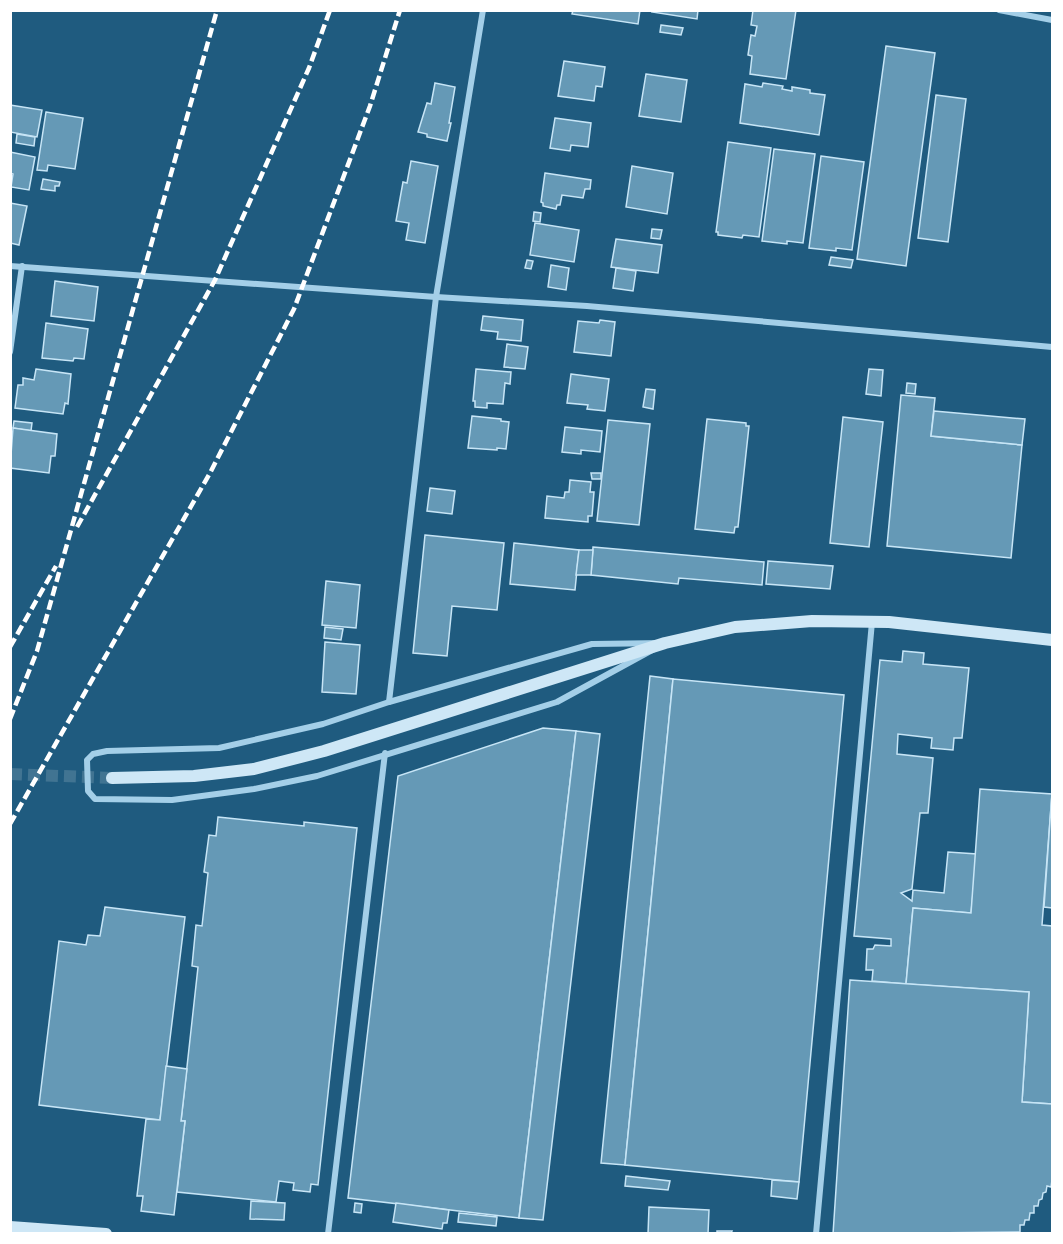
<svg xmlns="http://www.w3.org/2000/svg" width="1063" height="1244" viewBox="0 0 1063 1244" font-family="'Fira Sans',sans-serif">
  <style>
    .building { fill: #6599b6; stroke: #c7e5f6; stroke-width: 1.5 }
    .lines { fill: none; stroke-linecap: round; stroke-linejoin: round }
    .secondary-tunnel { stroke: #417492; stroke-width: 12; stroke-dasharray: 12 6; stroke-linecap: butt }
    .street { stroke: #a4cfe8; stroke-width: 6 }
    .secondary { stroke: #cee7f6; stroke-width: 12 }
    .rail { stroke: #fff; stroke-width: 4.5; stroke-dasharray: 10 4.5; stroke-linecap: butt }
  </style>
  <rect width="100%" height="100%" fill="#1f5b7f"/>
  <g class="building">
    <polygon points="573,10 640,10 638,24 572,14"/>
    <polygon points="653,10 698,10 697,19 652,12"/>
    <polygon points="753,10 796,10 786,79 750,74 752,56 748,55 751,35 755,36 757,26 751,25"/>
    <polygon points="661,25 683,28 681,35 660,32"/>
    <polygon points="886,46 935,53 906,266 857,259"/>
    <polygon points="564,61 605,67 602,87 596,86 594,101 558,96"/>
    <polygon points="646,74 687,80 681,122 639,116"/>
    <polygon points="435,83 455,87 449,123 451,123 447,141 427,137 427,134 418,132 427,103 431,104"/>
    <polygon points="763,83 783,86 782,89 792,91 792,87 810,90 810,93 825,95 819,135 740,123 745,84 762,87"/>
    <polygon points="936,95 966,99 948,242 918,238"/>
    <polygon points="10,105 42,110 37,137 10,132"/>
    <polygon points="46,112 83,118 75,169 48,165 47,171 37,170"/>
    <polygon points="555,118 591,123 588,147 571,145 570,151 550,148"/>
    <polygon points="17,134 35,137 34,146 16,143"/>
    <polygon points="728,142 771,148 759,237 743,235 742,238 718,235 718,232 716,232"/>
    <polygon points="774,149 815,154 803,243 787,241 787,244 762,241"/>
    <polygon points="10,152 35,157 29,190 11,187 13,174 10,173"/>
    <polygon points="821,156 864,162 852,250 836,248 836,251 809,248"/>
    <polygon points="411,161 438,166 425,243 406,240 409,223 396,221 403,182 407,183"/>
    <polygon points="632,166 673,173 667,214 626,207"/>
    <polygon points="545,173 591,180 590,189 585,189 583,198 562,195 560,205 557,205 556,209 543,206 543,203 541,202"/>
    <polygon points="43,179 60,182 59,186 55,186 55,191 41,189"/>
    <polygon points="10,203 27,206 19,245 10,243"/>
    <polygon points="534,212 541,213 540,222 533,221"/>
    <polygon points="535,223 579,230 574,262 530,255"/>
    <polygon points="652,229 662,230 660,239 651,238"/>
    <polygon points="616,239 662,245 658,273 611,267"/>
    <polygon points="831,257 853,260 851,268 829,265"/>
    <polygon points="527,260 533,261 531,269 525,268"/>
    <polygon points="551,265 569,268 566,290 548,287"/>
    <polygon points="616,268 636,271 633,291 613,288"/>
    <polygon points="55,281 98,287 94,321 51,316"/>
    <polygon points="483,316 523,320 521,341 497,339 498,332 481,330"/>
    <polygon points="600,320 615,322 611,356 574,352 578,321 599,323"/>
    <polygon points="46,323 88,329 84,359 74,358 73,361 42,358"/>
    <polygon points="507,344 528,347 525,369 504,367"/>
    <polygon points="36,369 71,374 68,404 65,403 63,414 15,408 18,385 23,385 23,378 34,380"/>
    <polygon points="476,369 511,372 510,384 505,383 503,404 487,403 487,408 475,407 475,401 473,401"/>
    <polygon points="869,369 883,370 881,396 866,394"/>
    <polygon points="571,374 609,379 605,411 587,409 588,405 567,403"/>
    <polygon points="907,383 916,384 915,394 906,393"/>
    <polygon points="646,389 655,390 653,409 643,407"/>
    <polygon points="901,395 935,398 931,436 1022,445 1011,558 887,546"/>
    <polygon points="934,411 1025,419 1022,445 931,436"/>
    <polygon points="472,416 501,419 501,421 509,422 506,449 497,448 497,450 468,448"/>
    <polygon points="843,417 883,422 869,547 830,543"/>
    <polygon points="707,419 746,423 746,426 749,426 738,527 735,527 734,533 695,529"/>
    <polygon points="608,420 650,424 639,525 597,521"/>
    <polygon points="14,421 32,423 31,431 13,428"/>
    <polygon points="565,427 602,431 600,452 581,450 581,454 562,452"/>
    <polygon points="13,428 57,434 55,456 51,456 49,473 10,468"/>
    <polygon points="591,473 601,473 601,479 592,479"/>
    <polygon points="570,480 591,482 590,492 594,492 592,516 588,516 588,522 545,518 547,496 564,498 565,492 569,492"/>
    <polygon points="430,488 455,491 452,514 427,511"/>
    <polygon points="425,535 504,543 497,610 452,606 447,656 413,653"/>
    <polygon points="514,543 579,550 575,590 510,584"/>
    <polygon points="593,547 764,562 762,585 679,578 678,584 591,575"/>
    <polygon points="579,550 593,550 591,575 576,575"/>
    <polygon points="768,561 833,566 830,589 766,584"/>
    <polygon points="326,581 360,585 356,628 322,625"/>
    <polygon points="325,627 343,629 341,640 324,638"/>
    <polygon points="325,642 360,645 356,694 322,692"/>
    <polygon points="903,651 924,653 923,664 969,668 962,738 954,738 953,750 931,748 932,738 898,734 897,754 933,758 928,813 920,813 912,889 901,893 912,901 913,890 944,893 948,852 977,854 971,913 913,908 906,984 872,981 873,970 866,970 867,949 873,949 875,945 891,946 891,939 854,936 880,660 902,662"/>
    <polygon points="650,676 673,679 625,1165 601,1163"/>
    <polygon points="673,679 844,695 799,1182 625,1165"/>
    <polygon points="543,728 576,731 519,1218 348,1198 398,776"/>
    <polygon points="576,731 600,734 543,1220 519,1218"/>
    <polygon points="980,789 1052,794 1042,925 1052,926 1052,1104 1022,1102 1029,992 906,984 913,908 971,913"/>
    <polygon points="1052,792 1052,908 1044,907"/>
    <polygon points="218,817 304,826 304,822 357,828 318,1185 311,1184 310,1192 293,1190 294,1183 279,1181 276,1202 177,1192 185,1121 181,1121 198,967 192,966 196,925 202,926 208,873 204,872 209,835 216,836"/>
    <polygon points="105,907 185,917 160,1120 39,1105 59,941 86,945 88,935 100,936"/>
    <polygon points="850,980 1029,992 1022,1102 1052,1104 1052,1180 1051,1187 1047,1186 1046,1192 1043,1193 1042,1199 1039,1200 1038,1206 1034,1206 1034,1213 1030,1213 1029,1220 1025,1220 1024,1225 1020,1225 1020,1232 833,1234"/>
    <polygon points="166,1066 187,1069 181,1121 185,1121 174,1215 141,1211 143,1196 137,1196 146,1119 160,1120"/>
    <polygon points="626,1176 670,1181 668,1190 625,1186"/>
    <polygon points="772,1180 799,1182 797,1199 771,1196"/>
    <polygon points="251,1201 285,1203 284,1220 250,1219"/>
    <polygon points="355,1203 362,1204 361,1213 354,1212"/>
    <polygon points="396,1203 449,1210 447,1223 443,1223 442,1229 393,1222"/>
    <polygon points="649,1207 709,1210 708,1234 648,1234"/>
    <polygon points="459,1213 497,1217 496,1226 458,1222"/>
    <polygon points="717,1231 732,1231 731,1234 717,1234"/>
  </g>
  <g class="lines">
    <polyline class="secondary-tunnel" points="10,774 112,778"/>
    <g class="street">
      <polyline points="999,10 1052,20"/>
      <polyline points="10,266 436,297 587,306 1052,347"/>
      <polyline points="10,352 22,266"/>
      <polygon points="665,643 557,702 317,776 254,789 172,800 95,799 88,791 87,760 93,754 107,751 219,748 323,724 389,702 592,644"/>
      <polyline points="389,702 436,297 483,10"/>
      <polyline points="328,1234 385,753"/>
      <polyline points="816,1234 872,622"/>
    </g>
    <g class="secondary">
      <polyline points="112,778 194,776 254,769 324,751 665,643 735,627 812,621 889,622 1052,640"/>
      <polyline points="10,1227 106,1234"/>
    </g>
    <g class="rail">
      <polyline points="77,527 215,280 309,68 330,10"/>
      <polyline points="10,647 56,566"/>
      <polyline points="10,719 37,651 217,10"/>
      <polyline points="10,824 210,473 294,309 370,106 400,10"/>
    </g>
  </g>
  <rect width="1063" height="1244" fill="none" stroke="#ffffff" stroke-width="24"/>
</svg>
